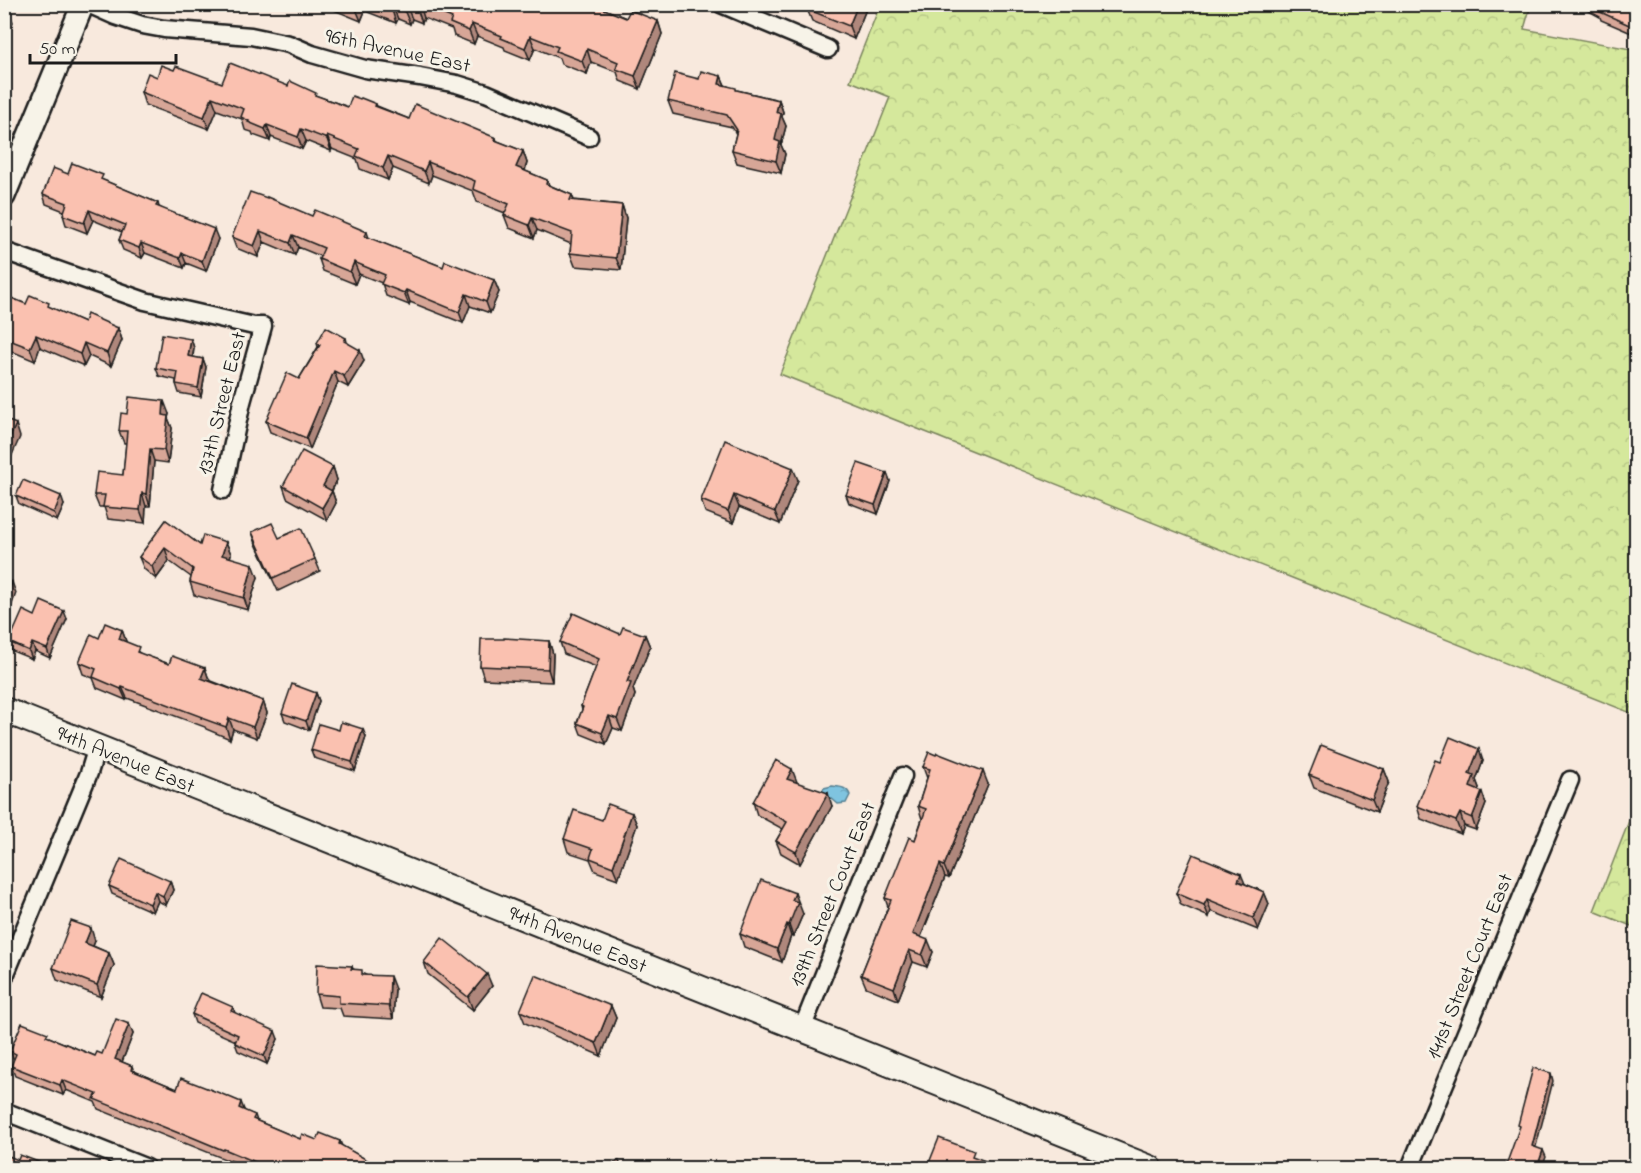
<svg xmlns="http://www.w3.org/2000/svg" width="1641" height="1173" viewBox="0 0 1641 1173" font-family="'Indie Flower',sans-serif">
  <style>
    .forest { fill: url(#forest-crowns); stroke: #78825c; stroke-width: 1.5 }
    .water { fill: url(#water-ripples); stroke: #578192; stroke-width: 1.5 }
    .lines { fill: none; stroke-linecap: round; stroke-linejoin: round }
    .minor-casing { stroke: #1c1c1c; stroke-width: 21 }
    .tertiary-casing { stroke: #1c1c1c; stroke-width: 26 }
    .secondary-casing { stroke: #1c1c1c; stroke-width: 28 }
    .minor { stroke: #f7f3e8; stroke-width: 16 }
    .tertiary { stroke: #f7f3e8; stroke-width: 21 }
    .secondary { stroke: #f7f3e8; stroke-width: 24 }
    .wall { fill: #d7a697; stroke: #1c1c1c; stroke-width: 1.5 }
    .shaded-wall { fill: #af877b; stroke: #1c1c1c; stroke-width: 1.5 }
    .building { fill: #fac1b0; stroke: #1c1c1c; stroke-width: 1.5 }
    .labels { text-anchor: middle; stroke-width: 6; stroke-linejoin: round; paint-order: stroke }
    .street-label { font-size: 21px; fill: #1c1c1c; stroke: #f7f3e8 }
  </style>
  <defs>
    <pattern id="forest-crowns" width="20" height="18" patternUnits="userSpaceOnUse" patternTransform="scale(1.5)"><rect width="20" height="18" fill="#d5e89c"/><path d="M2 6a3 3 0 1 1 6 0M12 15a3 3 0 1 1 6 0" fill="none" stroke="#b6c686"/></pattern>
    <pattern id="water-ripples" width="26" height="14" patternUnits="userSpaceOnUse" patternTransform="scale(1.5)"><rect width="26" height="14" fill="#7fc4e0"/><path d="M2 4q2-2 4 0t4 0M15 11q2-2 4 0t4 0" fill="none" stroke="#6da8c0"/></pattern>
  </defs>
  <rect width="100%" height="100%" fill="#f8e9dd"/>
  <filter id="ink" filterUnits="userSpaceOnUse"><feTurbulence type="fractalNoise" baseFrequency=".0167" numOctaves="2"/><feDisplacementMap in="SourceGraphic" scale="12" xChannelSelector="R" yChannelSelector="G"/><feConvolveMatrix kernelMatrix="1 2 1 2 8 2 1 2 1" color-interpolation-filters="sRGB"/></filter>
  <g filter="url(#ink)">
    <g class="forest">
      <polygon points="880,5 1531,5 1524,29 1636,50 1636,715 780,374 890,97 850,81"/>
      <polygon points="1636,803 1636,928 1594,911"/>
    </g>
    <path class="water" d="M832 786C840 787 847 787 850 795L846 803 838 804 831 798 827 799 821 792 824 788Z"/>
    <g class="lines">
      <defs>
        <g id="minor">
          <polyline points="88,4 115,16 142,25 164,29 251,36 289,44 312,54 365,69 420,77 457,84 486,93 589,137"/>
          <polyline points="721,4 828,49"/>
          <polyline points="4,251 145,301 254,326 263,326 242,402 223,490"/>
          <polyline points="4,978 89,773 97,747"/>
          <polyline points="802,1029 903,776"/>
          <polyline points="4,1111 147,1168"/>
          <polyline points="1410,1168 1570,780"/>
        </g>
        <polyline id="tertiary" points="4,196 83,4"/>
        <polyline id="secondary" points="4,710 1150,1168"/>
      </defs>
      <use href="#minor" class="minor-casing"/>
      <use href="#tertiary" class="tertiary-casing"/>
      <use href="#secondary" class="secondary-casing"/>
      <use href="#minor" class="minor"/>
      <use href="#tertiary" class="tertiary"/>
      <use href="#secondary" class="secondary"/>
    </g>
    <g class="wall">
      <polygon points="332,4 592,4 626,18 658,21 662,34 640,89 620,81 617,72 591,62 587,74 561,64 559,58 535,48 530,60 505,50 504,47 477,36 474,44 454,36 452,29 424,18 422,23 412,19 410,24 398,19 396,23 365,11 361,21 334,10"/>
      <polygon points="868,4 854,39 812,21 807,9"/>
      <polygon points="1576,4 1636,4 1636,35 1601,20 1600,17"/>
      <polygon points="174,70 222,83 288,86 317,96 348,107 360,99 376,104 377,106 409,119 496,138 497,141 523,151 527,163 525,171 547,180 549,185 572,195 574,200 622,205 626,218 621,270 575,266 570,253 571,244 537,230 534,238 509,228 504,215 505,213 477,202 473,191 432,175 429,183 393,168 388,180 360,169 357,159 332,149 331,151 306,141 302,149 271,137 270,141 253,135 252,132 245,130 242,119 217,110 209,129 145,105 141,92 157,77"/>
      <polygon points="721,76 725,85 737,90 779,100 783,112 782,117 786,126 781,145 785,154 781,173 737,163 732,150 736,134 732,127 673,114 668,101 699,79"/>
      <polygon points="68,174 105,181 158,203 159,207 218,239 206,271 186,263 184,268 145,253 142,258 123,250 119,240 122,232 93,220 87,233 66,225 63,215 64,211 46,204 43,194"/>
      <polygon points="312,216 367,232 369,238 443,267 494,280 499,292 490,313 470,306 463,323 410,302 409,305 386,296 382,283 359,274 355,284 323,271 319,259 320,256 298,247 295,255 264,242 258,257 236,248 232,237"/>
      <polygon points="4,295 26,304 51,308 84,322 118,328 122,340 111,366 89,356 84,366 40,347 35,361 4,348"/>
      <polygon points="346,338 347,342 364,361 348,387 338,382 310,449 270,432 266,421 299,379 318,347 317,343"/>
      <polygon points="191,339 194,348 193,357 203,359 206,367 201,397 179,393 176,384 176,380 159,376 156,368"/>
      <polygon points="127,414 169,414 168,418 172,428 168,463 154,461 150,506 146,506 145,523 108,519 104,507 99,507 94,495 123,475 126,443 124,443 119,431"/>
      <polygon points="333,467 337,480 332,491 336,503 327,520 287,498 283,486"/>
      <polygon points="887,473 890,481 878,514 849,503 846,495"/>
      <polygon points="798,480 780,524 739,507 733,523 705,512 701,500"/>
      <polygon points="16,496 64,505 57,521 19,504"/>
      <polygon points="166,520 200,545 226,542 231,554 230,558 258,577 248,610 194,595 190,582 191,577 169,561 156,579 144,569 139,557"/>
      <polygon points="252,532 279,538 315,559 320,571 278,591 256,544"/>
      <polygon points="35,616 67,619 50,658 35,651 32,659 12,651 9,642"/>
      <polygon points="122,630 126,642 141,654 169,664 205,668 209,680 263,701 267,713 257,738 233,729 230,739 206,729 205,727 127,698 126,700 97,688 93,678 83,674 79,662 99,638"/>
      <polygon points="620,634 645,635 650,647 633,689 635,695 622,731 613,728 606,744 581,734 577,723 582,710 581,706 596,667 564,654 560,642"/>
      <polygon points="549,641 553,654 552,682 484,679 480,666"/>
      <polygon points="316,693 319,701 309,730 285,721 282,713"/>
      <polygon points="339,730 366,737 355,771 314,758 311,750"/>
      <polygon points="1483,761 1476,780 1479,788 1478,790 1486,804 1476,830 1464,826 1461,834 1421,819 1417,806 1440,762"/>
      <polygon points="923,767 988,784 949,878 945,877 921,937 933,952 927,967 913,962 898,1000 866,987 861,975 888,907 885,898 915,840 922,819 918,806 927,778"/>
      <polygon points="1384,769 1389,782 1377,812 1314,788 1309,775"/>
      <polygon points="796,782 832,806 800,864 781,853 776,841 783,829 757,815 753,802"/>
      <polygon points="632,813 637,825 618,879 595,871 590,859 568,852 564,839 602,820"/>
      <polygon points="170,881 173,890 166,905 158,901 153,912 112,894 109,886"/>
      <polygon points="1245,884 1264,892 1269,904 1258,930 1211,911 1209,917 1181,905 1176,893"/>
      <polygon points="803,914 793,937 791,936 782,962 744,947 740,934"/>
      <polygon points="95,941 93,946 109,953 114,965 101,997 57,980 53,968"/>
      <polygon points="424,962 492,986 473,1010 428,974"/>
      <polygon points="352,966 353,969 395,989 393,1019 343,1016 340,1008 320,1007 316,994"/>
      <polygon points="611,1006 616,1018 601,1056 525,1023 520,1011"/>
      <polygon points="233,1007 235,1013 278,1039 267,1064 238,1051 235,1043 236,1041 195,1023 192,1014"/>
      <polygon points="129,1024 133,1034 122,1062 132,1066 134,1071 177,1089 255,1115 257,1121 300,1139 340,1141 342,1146 381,1168 250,1168 227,1159 227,1160 185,1143 185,1144 98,1109 95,1102 66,1090 63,1095 15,1076 11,1066 14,1060 10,1051 49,1037 95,1056 102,1054"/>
    </g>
    <g class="shaded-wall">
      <polygon points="358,4 363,4 365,11 361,21 356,9"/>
      <polygon points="858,4 868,4 854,39 849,26"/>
      <polygon points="420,5 424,18 422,23 418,11"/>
      <polygon points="393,7 398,19 396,23 392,10"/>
      <polygon points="407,7 412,19 410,24 405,12"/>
      <polygon points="8,9 13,22 4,44 4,20"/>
      <polygon points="658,21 662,34 640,89 635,76"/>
      <polygon points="472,24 477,36 474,44 469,31"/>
      <polygon points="530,36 535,48 530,60 525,48"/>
      <polygon points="587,49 591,62 587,74 582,61"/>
      <polygon points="721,76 726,88 719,84"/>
      <polygon points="212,97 217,110 209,129 204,117"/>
      <polygon points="779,100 783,112 782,117 786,126 781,145 785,154 781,173 776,161 775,140 776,112"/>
      <polygon points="267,125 271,137 270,141 265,129"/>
      <polygon points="301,129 306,141 302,149 298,137"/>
      <polygon points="327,136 332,149 331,151 327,139"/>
      <polygon points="523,151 527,163 521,180 516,167"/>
      <polygon points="388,156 393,168 388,180 383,168"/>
      <polygon points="428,162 432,175 429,183 424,171"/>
      <polygon points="622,205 626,218 621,270 616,258"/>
      <polygon points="89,210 93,220 87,233 84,223"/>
      <polygon points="532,218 537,230 534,238 529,225"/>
      <polygon points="214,229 218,239 206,271 202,261"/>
      <polygon points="260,231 264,242 258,257 254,246"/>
      <polygon points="293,235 298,247 295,255 290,243"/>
      <polygon points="141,243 145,253 142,258 139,248"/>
      <polygon points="182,253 186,263 184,268 180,258"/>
      <polygon points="354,262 359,274 355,284 350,272"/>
      <polygon points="494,280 499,292 490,313 486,302"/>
      <polygon points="406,290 410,302 409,305 404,293"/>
      <polygon points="466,294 470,306 463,323 459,312"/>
      <polygon points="118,328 122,340 111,366 107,353"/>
      <polygon points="36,335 40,347 35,361 30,348"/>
      <polygon points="191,339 194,348 191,365 188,356"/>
      <polygon points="84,343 89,356 84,366 80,354"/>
      <polygon points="360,350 364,361 348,387 344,376"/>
      <polygon points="203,359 206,367 201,397 198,388"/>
      <polygon points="334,371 338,382 310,449 306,438"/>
      <polygon points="164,401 169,414 168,418 172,428 168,463 164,450 163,415"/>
      <polygon points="16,424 20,437 4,473 4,450"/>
      <polygon points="150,449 154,461 150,506 146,494"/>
      <polygon points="333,467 337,480 327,499 323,486"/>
      <polygon points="793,468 798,480 780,524 775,512"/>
      <polygon points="887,473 890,481 878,514 875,505"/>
      <polygon points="332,491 336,503 327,520 322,508"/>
      <polygon points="142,493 146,506 145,523 140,510"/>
      <polygon points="734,495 739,507 733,523 728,511"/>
      <polygon points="61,496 64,505 57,521 54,513"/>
      <polygon points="226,542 231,554 227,568 222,555"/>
      <polygon points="165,548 169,561 156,579 152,566"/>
      <polygon points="253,564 258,577 248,610 244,598"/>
      <polygon points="12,582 16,593 5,624 4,603"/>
      <polygon points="64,611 67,619 50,658 47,649"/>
      <polygon points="122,630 126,641 123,650 119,639"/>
      <polygon points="645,635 650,647 633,689 635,695 622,731 617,719 627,682"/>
      <polygon points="549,641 553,654 552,682 548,669"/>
      <polygon points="32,643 35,651 32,659 29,651"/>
      <polygon points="205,668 209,680 205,689 201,678"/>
      <polygon points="122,687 127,698 126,700 121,689"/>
      <polygon points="316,693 319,701 309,730 306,721"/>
      <polygon points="263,701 267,713 257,738 253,727"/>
      <polygon points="609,716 613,728 606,744 602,733"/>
      <polygon points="229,718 233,729 230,739 226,727"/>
      <polygon points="363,729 366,737 355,771 352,762"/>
      <polygon points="1479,749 1483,761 1476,780 1479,788 1474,799 1470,787 1469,774"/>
      <polygon points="792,769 797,782 791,791 787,779"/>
      <polygon points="1384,769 1389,782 1377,812 1372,800"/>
      <polygon points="983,771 988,784 949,878 944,866"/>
      <polygon points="1482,792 1486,804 1476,830 1472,818"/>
      <polygon points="828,793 832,806 800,864 796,852"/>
      <polygon points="632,813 637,825 618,879 613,867"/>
      <polygon points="1460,813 1464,826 1461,834 1456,821"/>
      <polygon points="940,864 945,877 917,946 913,934"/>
      <polygon points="1241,874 1246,886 1238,881"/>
      <polygon points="170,881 173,890 166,905 163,896"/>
      <polygon points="155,892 158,901 153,912 150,904"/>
      <polygon points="1264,892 1269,904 1258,930 1253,918"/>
      <polygon points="795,893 803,914 793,937 789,925 792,900"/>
      <polygon points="1207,899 1211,911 1209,917 1204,905"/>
      <polygon points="787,924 791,936 782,962 777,949"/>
      <polygon points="91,928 95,941 89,956 85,943"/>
      <polygon points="928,940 933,952 927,967 922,955"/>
      <polygon points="909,950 913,962 898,1000 894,988"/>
      <polygon points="109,953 114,965 101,997 97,985"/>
      <polygon points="487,974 492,986 473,1010 468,997"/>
      <polygon points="390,976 395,989 393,1019 389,1006"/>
      <polygon points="611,1006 616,1018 601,1056 596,1043"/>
      <polygon points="129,1024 133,1034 119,1069 115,1059"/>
      <polygon points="275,1031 278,1039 267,1064 264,1056"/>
      <polygon points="1551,1073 1553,1081 1534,1154 1532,1146"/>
      <polygon points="62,1080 66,1090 63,1095 60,1085"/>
      <polygon points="241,1102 245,1112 239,1108"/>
      <polygon points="1543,1150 1546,1157 1542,1168 1537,1168"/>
    </g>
    <g class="building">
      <polygon points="346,4 358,4 356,9"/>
      <polygon points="377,4 592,4 626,18 630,10 658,21 635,76 616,69 618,62 587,49 582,61 556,51 558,47 530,36 525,48 501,38 502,36 472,24 469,31 450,23 452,18 420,5 418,11 407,7 405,12 393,7 392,10"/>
      <polygon points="809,4 858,4 849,26 807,9"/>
      <polygon points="1588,4 1636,4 1636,28 1598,11 1598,10"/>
      <polygon points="4,8 8,9 4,20"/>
      <polygon points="230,63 288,86 290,81 316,93 315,95 348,107 352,96 360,99 361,98 376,104 375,106 409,119 415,104 496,138 495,140 523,151 516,167 547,180 546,184 572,195 570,200 622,205 616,258 570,253 572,233 532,218 529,225 504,215 509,204 473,189 475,181 428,162 424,171 388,156 383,168 356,156 359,149 327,136 327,139 301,129 298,137 267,125 265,129 248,122 249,121 241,117 244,109 212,97 204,117 141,92 148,73 157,77 161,65 174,70 176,66 222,83"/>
      <polygon points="701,71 721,76 719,84 736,88 736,90 779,100 776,112 781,114 775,140 780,142 776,161 732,150 737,130 727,115 668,101 675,73 699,79"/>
      <polygon points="72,163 103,175 101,179 158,203 156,206 214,229 202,261 182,253 180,258 141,243 139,248 119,240 125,225 89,210 84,223 63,215 67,203 43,194 53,168 68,174"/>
      <polygon points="250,192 267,198 267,197 312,216 315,210 367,232 365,236 443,267 445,261 494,280 486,302 466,294 459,312 406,290 404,293 381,284 385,275 354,262 350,272 319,259 324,248 293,235 290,243 260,231 254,246 232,237"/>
      <polygon points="4,295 26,304 30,295 49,303 48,306 84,322 87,314 118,328 107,353 84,343 80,354 36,335 30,348 4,338"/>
      <polygon points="326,327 346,338 344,341 360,350 344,376 334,371 306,438 266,421 287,373 299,379 320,345 317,343"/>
      <polygon points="162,334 191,339 188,356 203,359 198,388 176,384 178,372 156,368"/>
      <polygon points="129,397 164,401 163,415 168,416 164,450 150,449 146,494 142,493 140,510 103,507 105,495 94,495 97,472 123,475 127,431 119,431 121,413 127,414"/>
      <polygon points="4,413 8,414 6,420 16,424 4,450"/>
      <polygon points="725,440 793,468 775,512 734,495 728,511 701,500"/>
      <polygon points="302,451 333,467 323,486 332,491 322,508 283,486"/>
      <polygon points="858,463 887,473 875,505 846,495"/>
      <polygon points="23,480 61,496 54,513 16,496"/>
      <polygon points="166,520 200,545 203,535 226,542 222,555 253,564 244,598 190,582 193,569 165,548 152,566 139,557"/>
      <polygon points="272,523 279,538 301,528 315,559 273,578 252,532"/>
      <polygon points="4,579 12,582 4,603"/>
      <polygon points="41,601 64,611 47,649 32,643 29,651 9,642 23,610 35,616"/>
      <polygon points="573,613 620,634 623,627 645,635 627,682 631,683 617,719 609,716 602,733 577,723 583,707 581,706 599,659 560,642"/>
      <polygon points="105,623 122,630 119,639 139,647 137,652 169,664 172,656 205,668 201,678 263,701 253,727 229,718 226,727 201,718 202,717 122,687 121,689 93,677 96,669 79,662 91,634 99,638"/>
      <polygon points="504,638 549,641 548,669 480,666 481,639 504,639"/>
      <polygon points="292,684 316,693 306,721 282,713"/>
      <polygon points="341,722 363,729 352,762 311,750 319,724 339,730"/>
      <polygon points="1450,737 1479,749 1469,774 1474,776 1470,787 1482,792 1472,818 1460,813 1456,821 1417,806 1435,760 1440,762"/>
      <polygon points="1321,745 1384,769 1372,800 1309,775"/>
      <polygon points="929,752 936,755 937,753 983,771 944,866 940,864 913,934 928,940 922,955 909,950 894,988 861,975 891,900 885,898 909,837 915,840 926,809 918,806 930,769 923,767"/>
      <polygon points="776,760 792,769 787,779 828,793 796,852 776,841 787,822 753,802"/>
      <polygon points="608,804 632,813 613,867 590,858 593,849 564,839 574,810 602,820"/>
      <polygon points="1193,854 1241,874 1238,881 1264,892 1253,918 1207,899 1204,905 1176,893"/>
      <polygon points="121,859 170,881 163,896 155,892 150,904 109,886"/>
      <polygon points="761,880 795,893 792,900 798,902 789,925 787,924 777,949 740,934"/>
      <polygon points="71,921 91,928 85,943 109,953 97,985 53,968"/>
      <polygon points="442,938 487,974 468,997 424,962"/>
      <polygon points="317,964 352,966 351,969 362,970 362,975 390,976 389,1006 339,1003 339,996 316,994"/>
      <polygon points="535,975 611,1006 596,1043 520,1011"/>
      <polygon points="201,993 233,1007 231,1011 275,1031 264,1056 235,1043 238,1035 192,1014"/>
      <polygon points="116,1019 129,1024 115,1059 132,1066 131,1070 177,1089 181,1078 222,1094 241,1102 239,1108 255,1115 253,1119 300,1139 302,1134 317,1140 320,1133 340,1141 339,1144 381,1168 270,1168 224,1149 223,1150 182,1133 181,1134 94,1099 97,1094 62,1080 60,1085 11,1066 16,1054 10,1051 22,1023 48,1033 46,1036 95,1056 97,1052 102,1054"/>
      <polygon points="1533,1068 1551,1073 1532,1146 1543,1150 1537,1168 1505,1168 1520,1126 1518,1125"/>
      <polygon points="939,1138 974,1151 972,1156 988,1162 986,1168 927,1168"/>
      <polygon points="4,1154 18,1160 20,1155 46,1165 45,1168 46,1168 4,1168"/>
      <polygon points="619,1161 622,1168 603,1168"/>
    </g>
  </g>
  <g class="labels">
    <g class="street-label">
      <text transform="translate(398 50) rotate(12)" y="7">96th Avenue East</text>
      <text transform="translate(221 403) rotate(-76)" y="7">137th Street East</text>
      <text transform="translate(126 759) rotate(22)" y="7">94th Avenue East</text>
      <text transform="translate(832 894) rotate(-68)" y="7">139th Street Court East</text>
      <text transform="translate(578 939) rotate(22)" y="7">94th Avenue East</text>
      <text transform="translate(1469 966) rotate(-68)" y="7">141st Street Court East</text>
    </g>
  </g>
  <rect width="1641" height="1173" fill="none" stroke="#f7f3e8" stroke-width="24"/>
  <rect x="12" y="12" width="1617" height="1149" fill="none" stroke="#1c1c1c" stroke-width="2" filter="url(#ink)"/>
  <path d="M30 54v9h146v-9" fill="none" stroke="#1c1c1c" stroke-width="3"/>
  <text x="39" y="54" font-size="18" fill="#1c1c1c" stroke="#f7f3e8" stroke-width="4.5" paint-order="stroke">50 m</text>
</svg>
